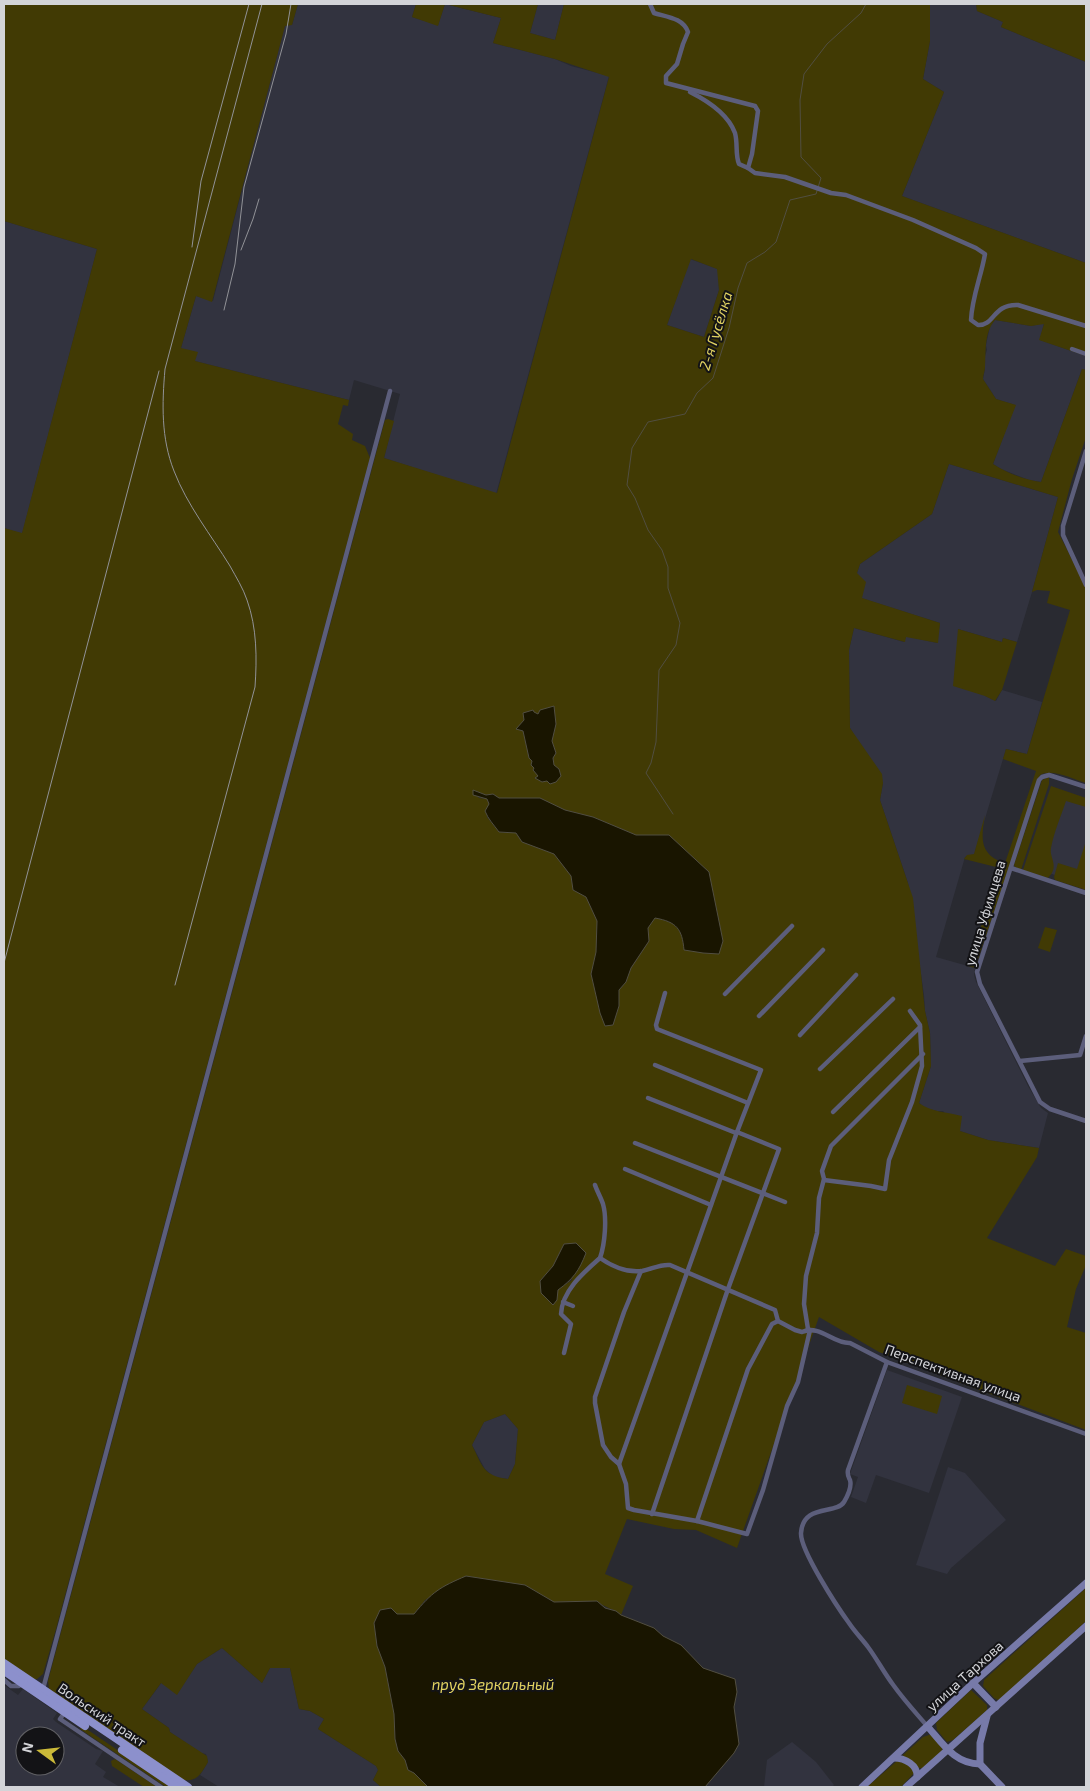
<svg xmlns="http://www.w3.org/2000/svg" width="1090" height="1791" viewBox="0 0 1090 1791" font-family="'Exo 2',sans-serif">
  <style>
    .built { fill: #32333f; fill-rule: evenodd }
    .green { fill: #413a04; fill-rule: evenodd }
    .water { fill: #191500; stroke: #514e41 }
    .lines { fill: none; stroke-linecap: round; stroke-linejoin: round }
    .stream { stroke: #514e41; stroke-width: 1 }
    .street { stroke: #5c5e7b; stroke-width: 4.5 }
    .secondary { stroke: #777aa9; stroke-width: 7 }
    .primary { stroke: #8c90cc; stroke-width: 8 }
    .rail { stroke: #919297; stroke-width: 1 }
    .labels { text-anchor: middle; stroke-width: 4; stroke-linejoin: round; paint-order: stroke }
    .street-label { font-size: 14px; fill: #d3d4d8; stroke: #131316 }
    .water-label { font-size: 15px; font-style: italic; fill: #e1d262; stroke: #131316 }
  </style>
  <rect width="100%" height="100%" fill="#292a31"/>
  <g class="built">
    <polygon points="298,4 416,4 412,17 438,25 445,4 501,18 493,43 555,59 571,66 609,76 496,494 384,458 400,394 354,380 349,400 195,361 181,348 196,296 213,301 285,25 292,25"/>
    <polygon points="538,4 564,4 555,40 530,33"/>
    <polygon points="930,4 976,4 977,11 1003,22 1001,27 1086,62 1086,263 902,196 944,92 923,79 930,41"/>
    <polygon points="4,221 97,249 22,534 4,528"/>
    <polygon points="690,259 718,269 719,290 704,337 667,325"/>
    <polygon points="995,320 1031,326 1044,323 1040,340 1086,356 1086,370 1082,369 1041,482 1029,480 1001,469 993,464 1015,405 996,399 983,379 985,369 985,356 987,350 986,345 990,326"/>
    <polygon points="949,464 1058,497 1032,592 1017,642 1003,638 1002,642 958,629 985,696 996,701 1002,690 1042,702 1027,754 1006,749 974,855 965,857 936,957 975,968 974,975 976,982 1028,1086 1041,1108 1048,1113 1039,1148 988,1140 960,1131 943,1111 937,1111 925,1108 919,1103 931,1066 930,1033 925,1011 924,995 908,883 880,800 883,783 850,728 849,650 854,628 904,642 906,636 937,643 940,623 861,598 857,573 860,564 932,514"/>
    <polygon points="1051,790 1086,800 1086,873 1081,884 1026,865"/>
    <polygon points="887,1370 962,1397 929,1493 876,1475 866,1503 851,1497 858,1477 850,1474"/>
    <polygon points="505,1414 518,1429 515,1464 508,1479 494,1477 485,1469 472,1445 484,1422"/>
    <polygon points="948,1467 965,1473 1006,1520 951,1568 947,1574 916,1565"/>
    <polygon points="222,1648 262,1683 270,1668 290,1668 299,1709 310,1711 324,1719 318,1729 376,1766 378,1770 373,1780 381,1787 219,1787 200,1775 208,1762 206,1754 201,1753 170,1732 169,1728 142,1709 162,1682 177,1694 197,1664"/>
    <path d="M4 1685 18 1695 23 1689 57 1713 53 1719 56 1722 96 1749 103 1751 95 1764 106 1772 103 1777 120 1787H4ZM25 1736H55V1766H25Z"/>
    <polygon points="792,1742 816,1762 834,1785 832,1787 764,1787 767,1760"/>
  </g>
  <g class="green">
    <polygon points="4,4 298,4 292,25 285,26 212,302 196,296 181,348 198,352 195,361 349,400 348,406 343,405 338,424 353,434 352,440 365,446 370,458 56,1629 43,1674 37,1679 31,1679 4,1661 4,528 22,533 97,249 4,221"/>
    <path d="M416 4H538L530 33 555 40 564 4H930V41L923 79 944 92 902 196 1086 263V356L1039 340 1044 324 1031 326 995 320C984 333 986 351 985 367 985 371 983 375 983 379L996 399 1016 405 993 464C1007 473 1025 480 1041 482L1082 369 1086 370V437L1072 479 1058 532 1086 587V783C1073 779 1052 768 1040 775L975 968 968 966 1000 868 964 859 967 855 974 854 985 815C981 838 979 855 1005 863L1036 771 1003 759 1006 749 1027 754 1070 610 1047 603 1050 591 1037 590 1032 592 1058 497 949 464 932 514 860 564 857 573 866 582 862 598 940 623 938 643 906 637 905 642 854 628 849 650 850 728 882 774 883 783 880 800 913 898 925 1011 930 1033 931 1066 919 1103C931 1112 947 1112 962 1116L960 1131 988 1140 1039 1148 1037 1157 987 1238 1055 1266 1066 1249 1086 1256V1265L1076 1289 1067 1327 1086 1333V1430L879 1352 819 1317 737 1548 696 1530 674 1529 627 1519 605 1574 633 1586 621 1615C614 1608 606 1609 597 1601L554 1602 525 1585 466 1576 425 1600 414 1614H397L374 1623 377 1646 385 1667 394 1714 395 1739 398 1751 405 1760 408 1770 414 1773 428 1787H381L373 1780 378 1770 376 1766 318 1729 324 1719 310 1711 299 1709 290 1668H270L262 1683 222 1648 197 1664 177 1695 161 1683 142 1709 169 1728 170 1732 207 1756 208 1762C201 1774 197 1782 182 1780L49 1689 48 1681 385 420 388 419 394 421 384 458 497 493 609 77 555 59 493 43 501 18 445 4 438 26 412 17ZM691 259 717 269 719 290 704 337 667 325ZM533 712 556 724 552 741 556 753 553 758 554 765 536 778 538 776 532 761 529 758 523 731 516 729ZM473 791 486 795 493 794 499 798H540L565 810 593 817 636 835H669L685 950C682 929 677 922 655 918L648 928 649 941 631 968 626 982 619 990V1006L613 1025 605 1026 591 974 596 952 597 921 586 897 573 890 571 876 554 854 522 842 516 833 499 832 487 817 489 804 487 799 479 798ZM564 1244 572 1280 557 1290V1300L550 1303 540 1281 553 1266ZM505 1414 518 1429 515 1464 508 1479C483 1476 482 1465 472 1445L484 1422Z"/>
    <polygon points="976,4 1086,4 1086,62 1001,27 1003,22 977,11"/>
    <polygon points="958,629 1002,642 1003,638 1017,642 1002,690 995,701 985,696 953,686"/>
    <polygon points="1049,777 1049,784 1021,870 1015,867 1014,865 1042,780"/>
    <path d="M1051 786 1086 798V807L1066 801C1061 816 1054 832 1051 848 1049 858 1060 866 1048 878L1023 870Z"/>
    <polygon points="1086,841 1086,890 1055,880 1054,877 1058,863 1077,869"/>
    <polygon points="1045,927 1057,930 1050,952 1038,948"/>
    <polygon points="907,1385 942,1396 937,1414 902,1403"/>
    <polygon points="1086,1588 1086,1621 1004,1697 998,1700 994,1698 983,1686 984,1680"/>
    <polygon points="971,1690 987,1705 987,1710 953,1740 947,1742 937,1730 936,1723"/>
    <polygon points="82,1726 172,1787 166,1787 80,1729"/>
    <polygon points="932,1734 942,1748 942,1751 924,1768 919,1768 904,1758 903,1755 923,1737"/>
    <polygon points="115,1759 157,1787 144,1787 112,1766 111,1761"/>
    <polygon points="897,1761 912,1766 914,1773 901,1787 867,1787"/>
  </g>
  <g class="water">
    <polygon points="554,706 556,724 552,741 556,753 553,758 554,765 559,769 561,776 556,782 550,784 547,781 542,782 535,778 538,776 533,770 534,768 531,765 532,761 529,758 523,731 516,729 524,720 523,713 533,710 534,712 538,714 540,710"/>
    <path d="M473 790 486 795 493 794 499 798H540L565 810 593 817 636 835H669L709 872 723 941 719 954 703 953 684 950C682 929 677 922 655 918L648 928 649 941 631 968 626 982 619 990V1006L613 1025 605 1026 600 1013 591 974 596 952 597 921 586 897 573 890 571 876 554 854 522 842 516 833 499 832C494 825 488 819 485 811L489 804 487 799 473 795Z"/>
    <path d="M576 1243 586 1253C579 1271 573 1279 558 1290L557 1300 553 1305 541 1293 540 1281 553 1266 564 1244Z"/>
    <path d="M466 1576 525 1585 554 1602 597 1601 605 1608 616 1611 621 1615 654 1628 663 1636 681 1645 703 1668 735 1679 737 1692 734 1707 739 1744 734 1753 705 1787H428L414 1773 408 1770 405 1760 398 1751 395 1739 394 1714 385 1667 377 1646 374 1623 380 1610 391 1608 397 1614H414C432 1592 440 1587 466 1576Z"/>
  </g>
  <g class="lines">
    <polyline class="stream" points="673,814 646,773 651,763 656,742 659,670 676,645 680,623 668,588 668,567 662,550 648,530 635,498 627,485 632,448 648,422 685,414 697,393 713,378 729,328 738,288 747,263 765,252 776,242 790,200 816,194 821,178 801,157 800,100 804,74 827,44 861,13 866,4"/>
    <g class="street">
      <path d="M650 4 654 13C667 17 683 18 688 32L683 44 677 64 666 76V83L755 106 758 111 752 154 748 168 755 173 785 177 831 193 846 195 913 220 976 248 985 254C981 277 972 297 971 320L978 325C995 326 992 304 1018 305L1086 326"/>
      <path d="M690 92C708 101 728 114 735 133 738 144 735 154 739 164L748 168"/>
      <polyline points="1072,349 1086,354"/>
      <polyline points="1086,451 1063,526 1063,535 1086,585"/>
      <polyline points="1086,787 1049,775 1042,777 1039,780 977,972 980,984 1040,1102 1050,1109 1086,1121"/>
      <polyline points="1011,868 1086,893"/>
      <polyline points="725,994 792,926"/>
      <polyline points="759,1016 823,950"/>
      <polyline points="800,1035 856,975"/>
      <polyline points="1020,1061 1080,1055 1086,1036"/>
      <polyline points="655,1065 748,1103"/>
      <polyline points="820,1069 893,999"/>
      <polyline points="648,1098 736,1133"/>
      <polyline points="833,1112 920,1027"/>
      <polyline points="635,1143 785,1202"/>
      <polyline points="625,1169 711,1205"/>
      <polyline points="824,1180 871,1186 885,1189 889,1160 912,1102 922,1066 920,1025 910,1011"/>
      <path d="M600 1258C613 1267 626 1273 642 1271 652 1269 660 1264 670 1265L775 1310 778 1321 795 1330 802 1332C820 1324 833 1344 850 1343L887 1362 1086 1434"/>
      <polyline points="641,1271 624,1312 595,1397 595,1403 603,1445 611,1457 619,1464 626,1484 628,1508 634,1510 697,1521 748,1369 772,1324 778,1321"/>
      <polyline points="563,1302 573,1306"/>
      <polyline points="808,1329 804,1304 806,1276 817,1233 819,1198 824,1179 822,1171 831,1146 923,1054"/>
      <path d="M564 1353 571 1324 561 1314C562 1291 583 1273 600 1258 605 1244 607 1218 603 1204 601 1198 597 1191 595 1185"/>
      <path d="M887 1362 848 1470C847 1475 848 1476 850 1480 852 1487 847 1497 844 1502 836 1515 803 1503 801 1533 800 1550 838 1608 849 1623 855 1632 862 1639 868 1647 877 1659 884 1673 894 1686 904 1700 916 1713 928 1727"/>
      <polyline points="619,1464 737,1132 761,1070 657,1029 656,1025 665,993"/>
      <polyline points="652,1514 728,1289 779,1149 737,1132"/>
      <polyline points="697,1521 747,1534 763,1490 787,1406 798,1382 810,1330"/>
      <polyline points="4,1680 11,1686 19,1686 22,1683"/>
      <polyline points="43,1689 390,391"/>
      <polyline points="65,1712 60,1719 161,1787"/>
    </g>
    <g class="secondary">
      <polyline points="973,1683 996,1707"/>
      <polyline points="987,1716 980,1743 980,1764 1002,1787"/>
      <path d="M928 1727C943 1744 955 1764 980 1764"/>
      <path d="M894 1758C905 1758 918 1765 917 1777"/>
      <polyline points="862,1787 973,1683 1086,1583"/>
      <polyline points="906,1787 1086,1626"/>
    </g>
    <g class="primary">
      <polyline points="4,1663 188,1787"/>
      <polyline points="4,1671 85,1726"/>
      <polyline points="122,1750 177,1787"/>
    </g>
    <g class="rail">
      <polyline points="192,247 201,181 249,4"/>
      <polyline points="241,250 253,219 259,199"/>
      <polyline points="224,310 235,264 244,187 286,34 291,4"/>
      <polyline points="4,963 159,371"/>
      <path d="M175 985 255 687C257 658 257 628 247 600 243 588 236 577 230 566 211 535 187 505 174 471 161 438 162 404 165 369L262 4"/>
    </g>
  </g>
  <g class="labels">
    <g class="street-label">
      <text transform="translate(985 913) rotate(-73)" y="5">улица Уфимцева</text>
      <text transform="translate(953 1373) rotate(20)" y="5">Перспективная улица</text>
      <text transform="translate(965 1676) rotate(-42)" y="5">улица Тархова</text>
      <text transform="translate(102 1715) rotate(34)" y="5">Вольский тракт</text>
    </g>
    <g class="water-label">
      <text transform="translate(716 331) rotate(-73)" y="5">2-я Гусёлка</text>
      <text x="493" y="1690">пруд Зеркальный</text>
    </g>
  </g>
  <rect width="1090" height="1791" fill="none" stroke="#d3d4d8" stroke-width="10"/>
  <g transform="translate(40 1751) rotate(285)"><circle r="24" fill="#131316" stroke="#606064"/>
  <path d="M0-4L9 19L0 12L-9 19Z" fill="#cbba39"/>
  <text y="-8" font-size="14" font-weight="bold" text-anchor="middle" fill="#d3d4d8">N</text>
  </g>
</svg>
